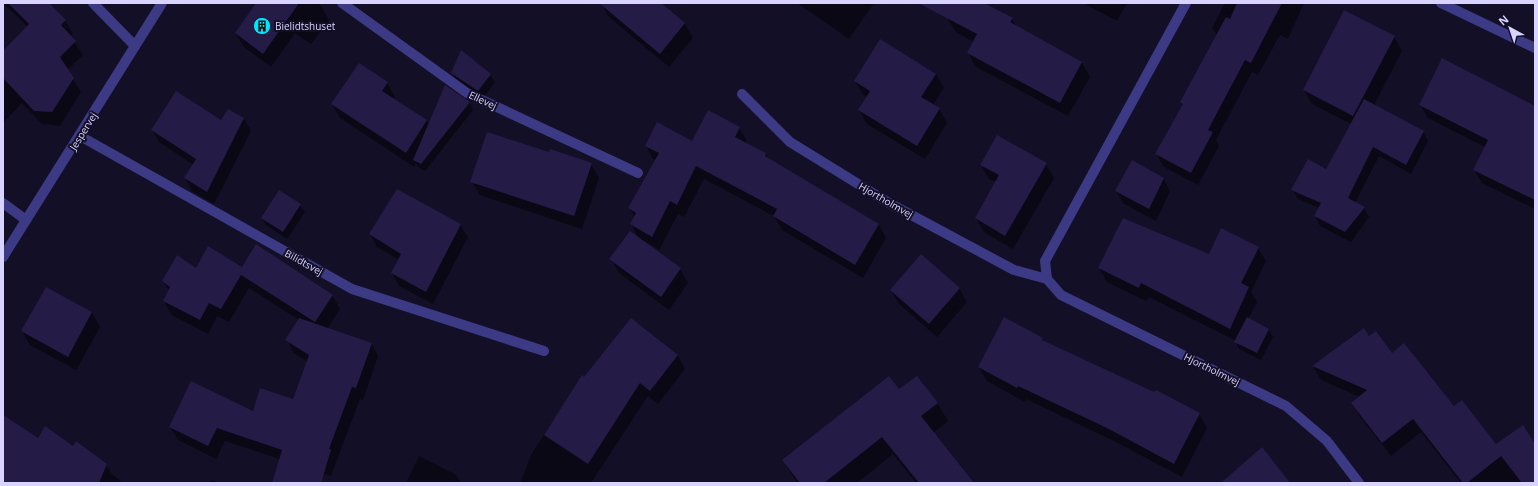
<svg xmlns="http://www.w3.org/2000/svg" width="1538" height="486" viewBox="0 0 1538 486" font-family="'Open Sans',sans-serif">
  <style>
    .shadow { fill: #0007 }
    .building { fill: #241b47 }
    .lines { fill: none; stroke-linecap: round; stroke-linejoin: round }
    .minor { stroke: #3d3a85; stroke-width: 10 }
    .tertiary { stroke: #3d3a85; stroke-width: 10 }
    .labels { text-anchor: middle; stroke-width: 4; stroke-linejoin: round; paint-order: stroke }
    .poi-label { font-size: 10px; fill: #d9d4ff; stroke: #130f26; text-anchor: start }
    .street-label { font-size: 10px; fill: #d9d4ff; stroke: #130f26 }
  </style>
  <rect width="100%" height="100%" fill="#130f26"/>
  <g class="shadow">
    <polygon points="3,3 47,3 65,20 73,34 70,36 83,55 67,70 81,92 60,126 42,124 22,103 3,123 3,52 28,27"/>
    <polygon points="258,3 317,3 321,6 329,20 311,44 295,33 271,67 244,47 236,34"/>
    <polygon points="601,3 659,3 685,24 693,38 669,67 609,17"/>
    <polygon points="797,3 874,3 849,39"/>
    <polygon points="943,3 982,3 1012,19 1016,27 1082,63 1090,77 1068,116 976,67 968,53 974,42 956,32 940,7"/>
    <polygon points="1083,3 1127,3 1117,21"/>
    <polygon points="1225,3 1304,3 1288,39 1280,35 1258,75 1252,72 1216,140 1219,146 1198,185 1164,167 1156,154 1183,105 1181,102 1217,35 1212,28"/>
    <polygon points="1394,37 1402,51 1374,105 1423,132 1428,141 1411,174 1379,156 1355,203 1364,208 1369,217 1351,242 1320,226 1315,216 1319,208 1298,199 1293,190 1326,170 1351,124 1312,104 1304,90"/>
    <polygon points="461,52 490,75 495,82 483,98 456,81 452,73"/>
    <polygon points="936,74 944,88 933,105 939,109 947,123 925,159 867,124 859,110 867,97 863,95 855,81"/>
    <polygon points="387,83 395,97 393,99 427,121 429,125 469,102 473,110 425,171 418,167 416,163 414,167 340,118 332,104"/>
    <polygon points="1420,105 1535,106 1535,209 1482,183 1474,170 1485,147 1428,118"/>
    <polygon points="228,110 244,119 251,131 214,204 192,191 185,178 194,165 159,142 152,130 221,121"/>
    <polygon points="739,128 747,141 745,143 766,154 769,160 879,225 886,238 863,278 782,230 774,216 704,179 684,217 678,214 659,250 645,241 644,243 680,269 688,283 669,310 619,273 611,259 639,239 631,224 635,217 629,208 656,160 653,159 646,146 693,143"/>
    <polygon points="550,154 591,164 599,178 582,229 480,195 472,182"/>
    <polygon points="1046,164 1054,178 1013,249 984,232 976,218 996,182 989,179 981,165"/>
    <polygon points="1163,178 1170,191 1156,221 1123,203 1116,191"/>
    <polygon points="279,191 300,205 305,212 287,239 266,225 262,218"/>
    <polygon points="460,225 468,237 433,304 399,286 392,273 399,260 377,247 370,234"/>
    <polygon points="1258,248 1266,261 1251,292 1257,302 1248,319 1269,330 1273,337 1261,360 1239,349 1236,341 1149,297 1146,301 1107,282 1099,268"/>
    <polygon points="242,269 332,295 340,309 327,329 371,343 378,356 363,400 360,399 331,476 225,441 216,459 178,440 170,427 253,412 293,400 308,362 294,353 287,340 299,320 249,288 229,322 217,316 208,334 172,315 164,301 169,291 163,281 197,270"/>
    <polygon points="46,288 92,313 100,327 76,370 30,345 22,331"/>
    <polygon points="959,288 967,302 937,337 899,304 891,290"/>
    <polygon points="631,319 678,356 685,369 658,404 648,396 591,483 520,483 532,453 582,377 585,378"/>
    <polygon points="1004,319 1043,339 1044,342 1199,414 1207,428 1182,477 1116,442 1026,399 1025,402 987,381 979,367"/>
    <polygon points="1363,330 1369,337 1391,354 1496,446 1535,442 1535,483 1461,483 1421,432 1391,456 1360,417 1352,404 1360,397 1321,380 1313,367"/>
    <polygon points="899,391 937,403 948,421 933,433 973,483 916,483 893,454 857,483 797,483 783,460"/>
    <polygon points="3,416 38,440 73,447 106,465 111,473 123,483 3,483"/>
    <polygon points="419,456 456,475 461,483 406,483"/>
    <polygon points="211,480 221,483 210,483"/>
  </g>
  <g class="building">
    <polygon points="8,3 49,3 66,20 61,25 76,41 60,57 74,78 52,112 34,111 3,78 3,51 29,24"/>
    <polygon points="256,3 299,3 263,54 235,33"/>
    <polygon points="599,3 661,3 685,23 660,54"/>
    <polygon points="918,3 984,3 1013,18 1010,22 1082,62 1060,103 967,53 977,34"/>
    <polygon points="1237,3 1282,3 1251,63 1245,60 1208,130 1213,132 1191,173 1155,154 1183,104 1180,102 1226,17 1230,19"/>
    <polygon points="1344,10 1395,36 1353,116 1303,90"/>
    <polygon points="880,39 936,74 921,97 940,108 917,146 858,110 870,91 854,81"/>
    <polygon points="461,50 491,74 478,91 451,73"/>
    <polygon points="1442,58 1535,106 1535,200 1473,170 1488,140 1419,105"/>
    <polygon points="359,63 388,82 382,91 427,120 406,153 331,104"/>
    <polygon points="445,85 470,102 421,164 413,160"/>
    <polygon points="176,91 221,120 228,109 244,118 207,192 184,178 196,159 151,130"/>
    <polygon points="1364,99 1424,131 1406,165 1373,147 1348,198 1365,207 1345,232 1314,216 1321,203 1291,190 1308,159 1326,169"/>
    <polygon points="708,110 740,127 735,137 766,153 765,156 879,224 855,265 773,216 777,209 696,166 677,205 670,201 652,237 630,224 636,213 628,208 659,153 645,146 657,122 692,141"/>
    <polygon points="487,132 549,152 550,149 592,163 574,216 470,182"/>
    <polygon points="997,135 1047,163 1005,236 975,218 999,175 980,165"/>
    <polygon points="1132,160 1164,178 1149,209 1115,191"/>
    <polygon points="397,189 461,224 426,292 391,273 401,254 369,234"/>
    <polygon points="279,190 301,204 283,232 261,218"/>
    <polygon points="1123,218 1209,254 1221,228 1259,247 1241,283 1249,287 1230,329 1141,283 1139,288 1098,268"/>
    <polygon points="630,231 681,268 661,297 609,259"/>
    <polygon points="256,244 333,295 315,322 241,275 221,309 209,303 200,320 163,301 170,287 162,281 177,255 196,268 208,246 242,267"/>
    <polygon points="921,254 960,288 929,324 890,290"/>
    <polygon points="46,287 92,312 68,357 21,331"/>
    <polygon points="1004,317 1043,338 1042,340 1154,392 1156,390 1200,413 1174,464 1107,428 1018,386 1017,388 978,367"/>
    <polygon points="1247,317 1269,329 1257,353 1234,342"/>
    <polygon points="299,318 372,343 356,388 352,387 329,449 331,450 321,483 272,483 282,450 217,428 208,446 169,427 191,381 253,411 260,388 293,399 309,355 285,340"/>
    <polygon points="631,318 678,355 650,391 640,383 588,464 544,435 582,375 584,377"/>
    <polygon points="1364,328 1369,336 1376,331 1392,353 1404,343 1454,406 1462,400 1496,444 1523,425 1535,444 1535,483 1522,483 1501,456 1467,483 1463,483 1413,419 1382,443 1351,403 1367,390 1312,366"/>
    <polygon points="889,376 899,389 917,376 938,403 921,416 974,483 919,483 882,437 824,483 800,483 782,460"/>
    <polygon points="3,415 38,438 45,426 73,446 76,441 107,464 99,483 3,483"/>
    <polygon points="1262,447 1290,483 1221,483"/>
  </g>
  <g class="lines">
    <g class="minor">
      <polyline points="93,3 135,46"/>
      <polyline points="342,3 467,93 638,173"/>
      <polyline points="1186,3 1045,261 1047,279 1061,295 1286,406 1327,441 1359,483"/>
      <polyline points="1441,3 1535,48"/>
      <polyline points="742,94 790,142 889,203 1014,270 1047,279"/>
      <polyline points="80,136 352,289 544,351"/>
      <polyline points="3,203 26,220"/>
    </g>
    <polyline class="tertiary" points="3,257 162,3"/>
  </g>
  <defs>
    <symbol id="building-disc" viewBox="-11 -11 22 22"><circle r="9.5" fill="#00e5ff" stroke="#130f26"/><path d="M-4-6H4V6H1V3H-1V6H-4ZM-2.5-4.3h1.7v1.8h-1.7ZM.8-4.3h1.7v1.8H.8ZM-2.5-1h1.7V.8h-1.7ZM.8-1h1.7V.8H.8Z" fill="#111"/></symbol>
  </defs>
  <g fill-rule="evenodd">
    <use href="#building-disc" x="252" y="16" width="20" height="20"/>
  </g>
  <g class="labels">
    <g class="poi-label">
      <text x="275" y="30">Bielidtshuset</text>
    </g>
    <g class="street-label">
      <text transform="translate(483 100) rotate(25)" y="4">Ellevej</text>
      <text transform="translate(83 131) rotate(-58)" y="4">Jespervej</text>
      <text transform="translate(886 200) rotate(30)" y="4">Hjortholmvej</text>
      <text transform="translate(304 262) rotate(29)" y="4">Bilidtsvej</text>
      <text transform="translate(1212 369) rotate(26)" y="4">Hjortholmvej</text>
    </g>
  </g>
  <rect width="1538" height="486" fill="none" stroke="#d9d4ff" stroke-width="8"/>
  <g transform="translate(1510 28) rotate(320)" stroke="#130f26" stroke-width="3" paint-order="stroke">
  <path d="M0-3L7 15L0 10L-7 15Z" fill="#d9d4ff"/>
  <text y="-6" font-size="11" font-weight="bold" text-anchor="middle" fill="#d9d4ff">N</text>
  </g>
</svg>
